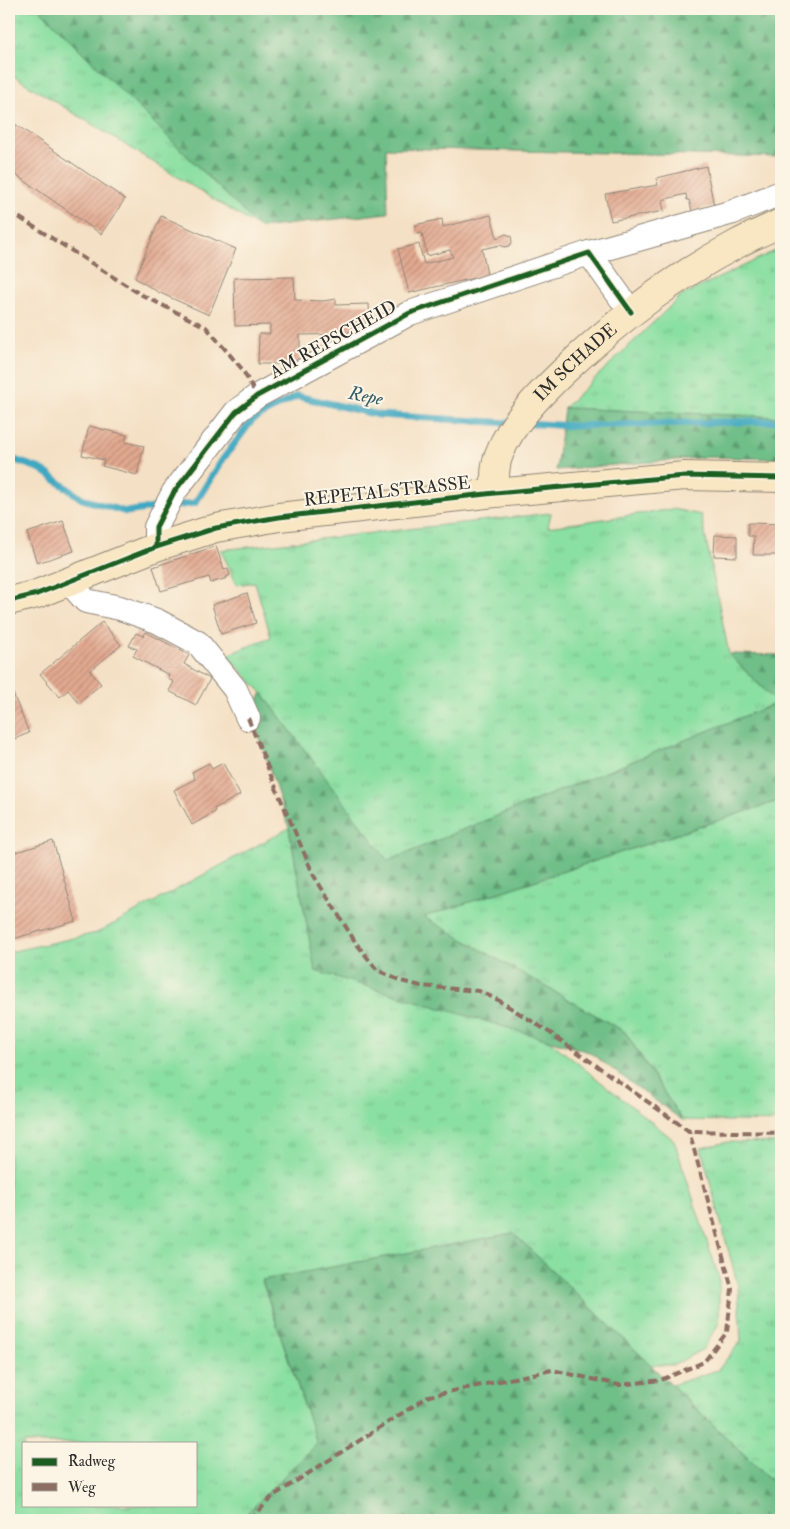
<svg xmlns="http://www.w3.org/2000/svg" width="790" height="1529" viewBox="0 0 790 1529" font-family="'IM FELL Double Pica',serif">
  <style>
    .grass { fill: url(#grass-tufts); stroke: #5a8566; fill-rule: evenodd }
    .forest { fill: url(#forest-firs); stroke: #4d745a }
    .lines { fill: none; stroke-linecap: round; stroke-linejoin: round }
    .stream { stroke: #41a8c1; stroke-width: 7 }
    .building { fill: url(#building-hatch) }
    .street-casing { stroke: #908678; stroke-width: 26 }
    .secondary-casing { stroke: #908678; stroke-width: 30 }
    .street { stroke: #fff; stroke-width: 24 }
    .secondary { stroke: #f9e7c3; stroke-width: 28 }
    .quiet { stroke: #8d6e63; stroke-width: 4; stroke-dasharray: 8 4; stroke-linecap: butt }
    .cycleway-casing { stroke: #fcf5e5; stroke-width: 8 }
    .cycleway { stroke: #1b5e20; stroke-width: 5 }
    .labels { text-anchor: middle; stroke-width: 4; stroke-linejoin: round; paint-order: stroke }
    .street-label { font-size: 18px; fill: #2b2b2b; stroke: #fcf5e5 }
    .water-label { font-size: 19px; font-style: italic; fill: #345d67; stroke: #fcf5e5 }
  </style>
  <defs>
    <pattern id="grass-tufts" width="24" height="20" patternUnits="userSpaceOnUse" patternTransform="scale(1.25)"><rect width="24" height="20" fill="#8adfa2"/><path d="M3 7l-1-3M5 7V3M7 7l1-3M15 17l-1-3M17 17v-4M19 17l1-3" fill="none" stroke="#77c08c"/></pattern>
    <pattern id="forest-firs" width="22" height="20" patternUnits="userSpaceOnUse" patternTransform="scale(1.25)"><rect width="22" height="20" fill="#6fbe88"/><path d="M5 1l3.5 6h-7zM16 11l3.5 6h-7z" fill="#5b9b6f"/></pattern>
    <pattern id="building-hatch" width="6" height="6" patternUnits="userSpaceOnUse" patternTransform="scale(1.25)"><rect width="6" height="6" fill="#e3a990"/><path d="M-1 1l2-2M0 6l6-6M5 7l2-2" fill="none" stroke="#b88a76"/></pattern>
  </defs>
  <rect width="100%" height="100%" fill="#fcf5e5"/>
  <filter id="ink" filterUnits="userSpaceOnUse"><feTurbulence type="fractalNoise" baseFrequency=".02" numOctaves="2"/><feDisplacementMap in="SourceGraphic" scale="10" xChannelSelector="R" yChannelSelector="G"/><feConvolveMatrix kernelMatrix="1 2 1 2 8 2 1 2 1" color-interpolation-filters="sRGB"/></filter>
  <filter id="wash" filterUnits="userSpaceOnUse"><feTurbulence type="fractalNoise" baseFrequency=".0096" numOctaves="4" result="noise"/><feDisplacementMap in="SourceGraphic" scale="20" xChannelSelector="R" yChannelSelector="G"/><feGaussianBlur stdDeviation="1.12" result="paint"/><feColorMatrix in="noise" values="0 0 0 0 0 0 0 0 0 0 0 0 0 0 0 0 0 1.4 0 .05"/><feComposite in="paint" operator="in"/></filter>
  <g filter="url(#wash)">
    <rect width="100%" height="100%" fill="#f4e0c4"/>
    <g class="grass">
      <polygon points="9,9 39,9 260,228 9,73"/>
      <polygon points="781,248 781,417 564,408 681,296"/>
      <polygon points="673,509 701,515 729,654 777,703 462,830 388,862 262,693 227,655 271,637 255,582 237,585 221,550 551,513 548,527"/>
      <polygon points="781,800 781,1122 682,1120 625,1032 423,917"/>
      <path d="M289 828 316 971 547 1039 674 1140 719 1278V1323L703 1349 674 1365H651L513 1233 262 1281 317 1443 240 1520H9V952L97 933ZM24 1443H196V1505H24Z"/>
      <polygon points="728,1142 781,1143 781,1490 672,1385 718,1370 741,1341 738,1286 701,1148"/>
    </g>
    <g class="forest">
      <polygon points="39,9 781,9 781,157 386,148 388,213 260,228"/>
      <polygon points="564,408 781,417 781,459 710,457 556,470"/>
      <polygon points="729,654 781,655 781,800 424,917 625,1032 682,1120 589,1052 315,971 289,828 251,711 262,693 388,861 462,830 777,703"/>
      <polygon points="513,1233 781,1490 781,1520 240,1520 317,1443 262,1280"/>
    </g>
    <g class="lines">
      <g class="stream">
        <polyline points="524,423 572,426 781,421"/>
        <polyline points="9,458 41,469 82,499 126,512 160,507"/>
        <polyline points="174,506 195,503 223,459 253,419 297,396 379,415 509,423"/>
      </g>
    </g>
    <g id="blocks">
      <g class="building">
        <polygon points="9,120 125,199 101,234 9,170"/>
        <polygon points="706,166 714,206 692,211 689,200 687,200 686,194 662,200 664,211 611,221 605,194 658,185 657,178"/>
        <polygon points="491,215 497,238 506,234 511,236 512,242 509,246 504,247 500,245 482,249 487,275 409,293 398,249 419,244 424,264 453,257 450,250 427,256 422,233 417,234 415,225 442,219 443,227"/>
        <polygon points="161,216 236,249 209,315 158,292 135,278"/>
        <polygon points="294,277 295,300 323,301 336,299 336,305 369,304 370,324 354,334 300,335 300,364 258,364 259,334 270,334 270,325 235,326 234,278"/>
        <polygon points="89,426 127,435 125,442 144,446 137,475 102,466 104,460 82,455"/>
        <polygon points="63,521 74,551 37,563 27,533"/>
        <polygon points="748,523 781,524 781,576 779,576 779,555 753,555 754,536 748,536"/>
        <polygon points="715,535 737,536 737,557 714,556"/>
        <polygon points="216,546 224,570 228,569 230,575 226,577 227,578 211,583 209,577 161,591 153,567"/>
        <polygon points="247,593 256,623 221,634 212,605"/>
        <polygon points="102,622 121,645 90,671 101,684 79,703 68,690 60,697 40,674"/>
        <polygon points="146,632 189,655 184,664 210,679 196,705 169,691 174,682 168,679 169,675 133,656 137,649 129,646 136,633 143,636"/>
        <polygon points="12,691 29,733 9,741 9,692"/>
        <polygon points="209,763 212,769 223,763 240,795 214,809 215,812 192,825 174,790 195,779 192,772"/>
        <polygon points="53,841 76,921 9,940 9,854"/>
      </g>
    </g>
  </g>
  <g filter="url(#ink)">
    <use href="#blocks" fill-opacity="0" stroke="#908678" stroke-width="1"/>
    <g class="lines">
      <defs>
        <g id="street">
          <polyline points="589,253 733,212 781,193"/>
          <polyline points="156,547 156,527 174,492 236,412 257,396 410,313 589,253 631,312"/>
          <polyline points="69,582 86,601 120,608 157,621 198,643 235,689 248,718"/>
        </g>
        <g id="secondary">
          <path id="s1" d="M495 493C495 478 494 465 500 452 512 422 540 394 563 372 614 323 674 277 737 244 751 236 766 230 781 223"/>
          <polyline points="9,601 37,594 156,547 216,528 279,517 495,493 685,476 781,478"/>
        </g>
      </defs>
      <use href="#street" class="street-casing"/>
      <use href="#secondary" class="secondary-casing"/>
      <use href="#street" class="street"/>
      <use href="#secondary" class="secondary"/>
      <g class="quiet">
        <polyline points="9,211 140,294 206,327 242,369 257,396"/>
        <polyline points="248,718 276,788 314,876 356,943 377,970 401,981 421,986 479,991 498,1000 546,1030 689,1131 781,1133"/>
        <polyline points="250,1520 273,1496 429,1396 552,1370 619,1385 661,1380 704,1362 727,1332 732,1289 689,1131"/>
      </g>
      <defs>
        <g id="cycleway">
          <polyline points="156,547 156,527 174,492 236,412 257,396 410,313 589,253 631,312"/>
          <polyline points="9,601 37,594 156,547 216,528 279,517 495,493 685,476 781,478"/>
        </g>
      </defs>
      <use href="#cycleway" class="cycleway-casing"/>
      <use href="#cycleway" class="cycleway"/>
    </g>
  </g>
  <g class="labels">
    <g class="street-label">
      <text transform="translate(333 339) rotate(-29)" y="6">AM REPSCHEID</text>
      <text dy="6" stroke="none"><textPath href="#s1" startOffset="160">IM SCHADE</textPath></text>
      <text transform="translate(387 491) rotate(-6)" y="6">REPETALSTRASSE</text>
    </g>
    <g class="water-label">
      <text transform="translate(366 395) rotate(11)" y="7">Repe</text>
    </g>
  </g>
  <rect width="790" height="1529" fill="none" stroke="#fcf5e5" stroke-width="30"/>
  <rect x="22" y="1442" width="175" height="65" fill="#fcf5e5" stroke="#a8a49b"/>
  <rect x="32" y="1458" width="25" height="8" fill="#1b5e20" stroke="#a8a49b"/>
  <text x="68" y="1466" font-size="15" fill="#2b2b2b">Radweg</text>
  <rect x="32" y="1483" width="25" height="8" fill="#8d6e63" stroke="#a8a49b"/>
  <text x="68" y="1492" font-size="15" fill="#2b2b2b">Weg</text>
</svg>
